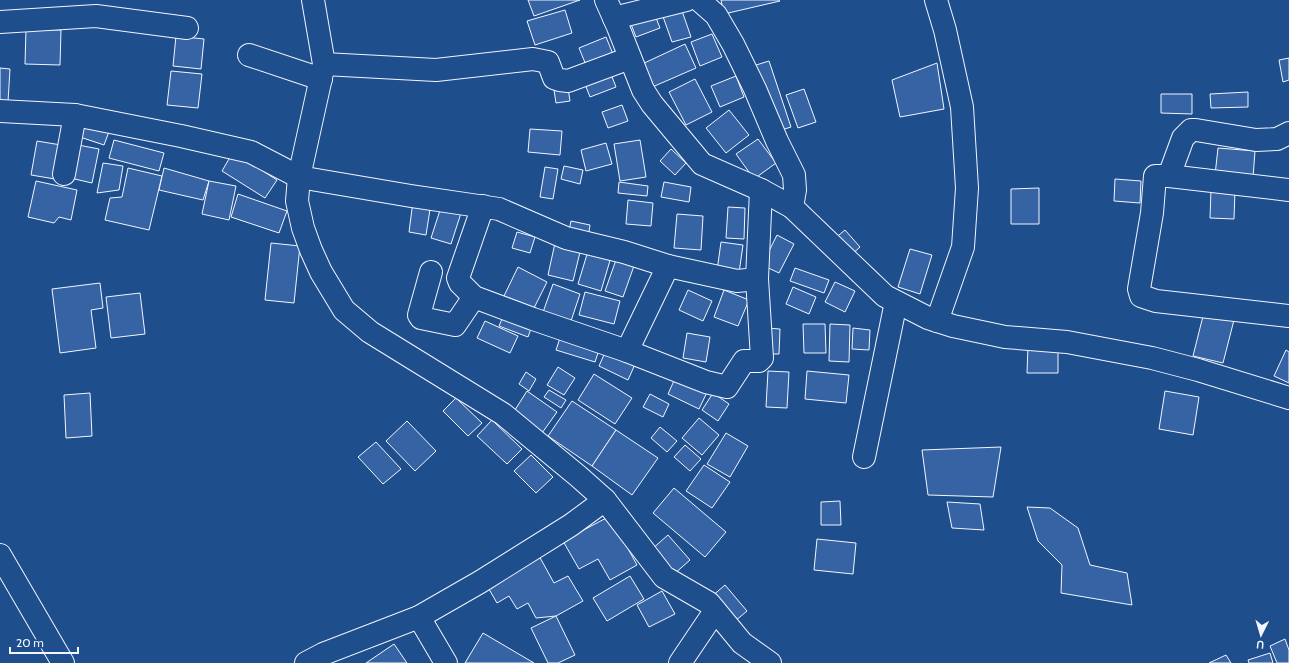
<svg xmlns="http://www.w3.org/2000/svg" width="1289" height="663" viewBox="0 0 1289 663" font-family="Cabin,sans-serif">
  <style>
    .building { fill: #3563a3; stroke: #f2f6ff }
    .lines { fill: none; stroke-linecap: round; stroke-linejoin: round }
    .minor-casing { stroke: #f2f6ff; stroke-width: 24 }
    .minor { stroke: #1f4e8c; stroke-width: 22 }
  </style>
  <rect width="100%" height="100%" fill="#1f4e8c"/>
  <g class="building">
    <polygon points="528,0 580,0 534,16"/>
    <polygon points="721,0 779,0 780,1 724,14"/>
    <polygon points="680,5 691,37 672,42 661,11"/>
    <polygon points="565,10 572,33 535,45 527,21"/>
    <polygon points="653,10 660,28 636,37 629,19"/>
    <polygon points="26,29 61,30 60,65 25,64"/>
    <polygon points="712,34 722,57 700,66 691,42"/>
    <polygon points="176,36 204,39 201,69 173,66"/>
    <polygon points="606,37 615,59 588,70 579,48"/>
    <polygon points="685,44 696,68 650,88 640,65"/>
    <polygon points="1289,58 1289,80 1283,82 1279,60"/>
    <polygon points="769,61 791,127 775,132 753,66"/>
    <polygon points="937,63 944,109 900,117 892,80"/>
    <polygon points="0,68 10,69 8,102 0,102"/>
    <polygon points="609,69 616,87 590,97 583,79"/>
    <polygon points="171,71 202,74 198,108 167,105"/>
    <polygon points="736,76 744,97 720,107 711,86"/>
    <polygon points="695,79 712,112 686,125 669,92"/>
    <polygon points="568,88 570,101 556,103 554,90"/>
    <polygon points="804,89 816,122 798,128 786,95"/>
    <polygon points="1248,92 1248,107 1211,108 1210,94"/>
    <polygon points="1161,94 1192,94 1192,114 1161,113"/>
    <polygon points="622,105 628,121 608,128 602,112"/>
    <polygon points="729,110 749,135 726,153 706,128"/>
    <polygon points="83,119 110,129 104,145 77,136"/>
    <polygon points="530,129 562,131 560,155 528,152"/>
    <polygon points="758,139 776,163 754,179 736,154"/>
    <polygon points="114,140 164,153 159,171 109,158"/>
    <polygon points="640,140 646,177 620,181 614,144"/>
    <polygon points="37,141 61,145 55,179 31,175"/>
    <polygon points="606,143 612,164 586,171 581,150"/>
    <polygon points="73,144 99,149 92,183 66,177"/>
    <polygon points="1218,148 1255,151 1253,178 1215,175"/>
    <polygon points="671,149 686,163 675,175 660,161"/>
    <polygon points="233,152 277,180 265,198 222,171"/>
    <polygon points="103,163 123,166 119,190 97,193"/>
    <polygon points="564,166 583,170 580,184 561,179"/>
    <polygon points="545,167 558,169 553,199 540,197"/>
    <polygon points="128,168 162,176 149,230 105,220 110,198 122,197"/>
    <polygon points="164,168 209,181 203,200 159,190"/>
    <polygon points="1115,179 1141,181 1140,203 1114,201"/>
    <polygon points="36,181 77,190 71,220 59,217 54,223 28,217"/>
    <polygon points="209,181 236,186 229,220 202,214"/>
    <polygon points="619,182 648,186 647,196 618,193"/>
    <polygon points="664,182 691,187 689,202 661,197"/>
    <polygon points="1039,188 1039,224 1011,224 1011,189"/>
    <polygon points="1211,189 1235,190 1234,219 1210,218"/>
    <polygon points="238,194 287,211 279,233 231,217"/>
    <polygon points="628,200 653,203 651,226 626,224"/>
    <polygon points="413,201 431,203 426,235 409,232"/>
    <polygon points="442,204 462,210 451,244 431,238"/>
    <polygon points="728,207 745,208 744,239 726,238"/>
    <polygon points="677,214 703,216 701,250 674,248"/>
    <polygon points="571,221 590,225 588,238 568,235"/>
    <polygon points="845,230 860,247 848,258 833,240"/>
    <polygon points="517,232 535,237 530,253 512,248"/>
    <polygon points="777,235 794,244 779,273 762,265"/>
    <polygon points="721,242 743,245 739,273 717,271"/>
    <polygon points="271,243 300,246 294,303 265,300"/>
    <polygon points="555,243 581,248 573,281 548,275"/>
    <polygon points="910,249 932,255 920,294 898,287"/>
    <polygon points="588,251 611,257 601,291 578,284"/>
    <polygon points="617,257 635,263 623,297 605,291"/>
    <polygon points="518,267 547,282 532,312 503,298"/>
    <polygon points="795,268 829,280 824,293 790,281"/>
    <polygon points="835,282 855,291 845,312 825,302"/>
    <polygon points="100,283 103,308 91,310 96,348 60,353 52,289"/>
    <polygon points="553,284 580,294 570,324 542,315"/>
    <polygon points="793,287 816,297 809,314 786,304"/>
    <polygon points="688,290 712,301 703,321 679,310"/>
    <polygon points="724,290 749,300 738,326 714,317"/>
    <polygon points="585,292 620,301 614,324 579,315"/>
    <polygon points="140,293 145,334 111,338 106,297"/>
    <polygon points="1205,308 1235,316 1223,363 1193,356"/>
    <polygon points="505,312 533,323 528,337 499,326"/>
    <polygon points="485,321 518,336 510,353 477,338"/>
    <polygon points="803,324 825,324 826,353 804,353"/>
    <polygon points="830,324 850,325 849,362 829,361"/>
    <polygon points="766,328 780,329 779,354 765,354"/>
    <polygon points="853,328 870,330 869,350 852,349"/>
    <polygon points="562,332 601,344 595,362 556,350"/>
    <polygon points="687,333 710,337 706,362 683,358"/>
    <polygon points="1028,346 1058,346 1058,373 1027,373"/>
    <polygon points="607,348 636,362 628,380 599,366"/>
    <polygon points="1286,350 1289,352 1289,383 1274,376"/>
    <polygon points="558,367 575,378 564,395 547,385"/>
    <polygon points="768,371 789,372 787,408 766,407"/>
    <polygon points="807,371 849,375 846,403 805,399"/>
    <polygon points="526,372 536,379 529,391 519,384"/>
    <polygon points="594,374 632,398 615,424 578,400"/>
    <polygon points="677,374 709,388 699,409 668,394"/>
    <polygon points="549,390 566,400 561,408 544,397"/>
    <polygon points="527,391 557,412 542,433 513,413"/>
    <polygon points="1165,391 1199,397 1193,435 1159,429"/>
    <polygon points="90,393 92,436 66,438 64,395"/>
    <polygon points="713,393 729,404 718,421 702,410"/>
    <polygon points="650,394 669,404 663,417 643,407"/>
    <polygon points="456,398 482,423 468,436 443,411"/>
    <polygon points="572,401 616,430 592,466 548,436"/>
    <polygon points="699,418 719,435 702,455 682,438"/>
    <polygon points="492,420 522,449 507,464 477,436"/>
    <polygon points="407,421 436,451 415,471 386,441"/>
    <polygon points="660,427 677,441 667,452 651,438"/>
    <polygon points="616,430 658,458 632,495 592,466"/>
    <polygon points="726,433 748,446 730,477 707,464"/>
    <polygon points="376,442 401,469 383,484 358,457"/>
    <polygon points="685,445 701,459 690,471 674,457"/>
    <polygon points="1001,447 993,497 928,495 922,450"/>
    <polygon points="531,455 553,477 536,493 514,471"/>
    <polygon points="704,465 730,482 712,508 686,491"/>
    <polygon points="674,488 726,532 705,557 653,513"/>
    <polygon points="840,501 841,525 821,525 821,502"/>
    <polygon points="947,502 980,504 984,530 952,528"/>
    <polygon points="1027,507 1050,508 1078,528 1090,565 1127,573 1132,605 1061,593 1062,565 1038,541"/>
    <polygon points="610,516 637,565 610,580 598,559 579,569 563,541"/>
    <polygon points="668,535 690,560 673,575 651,550"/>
    <polygon points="817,539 856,543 853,574 814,570"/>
    <polygon points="538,554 554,583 568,576 583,601 556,616 536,618 528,603 517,609 509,596 497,603 486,584"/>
    <polygon points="630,576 644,599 607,621 593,598"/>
    <polygon points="725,585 747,611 734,622 711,597"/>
    <polygon points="662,591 675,614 649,627 637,605"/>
    <polygon points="556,616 575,655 558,663 548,663 531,628"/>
    <polygon points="483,633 534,663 465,663"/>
    <polygon points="1285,639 1289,650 1289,663 1277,663 1270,646"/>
    <polygon points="394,644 407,663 366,663"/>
    <polygon points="1270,653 1273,663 1249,663 1248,660"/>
    <polygon points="1226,655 1231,663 1209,663"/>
  </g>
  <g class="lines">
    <defs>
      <g id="minor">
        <polyline points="313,0 324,64 299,177 297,201 303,228 311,250 321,272 344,310 370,332 503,414 578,476 605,500 664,577 709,603 742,643 770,663"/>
        <polyline points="606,0 618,27 643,90 652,104 702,164 761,190 792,207 885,296 928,318 953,326 1005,337 1067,342 1152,358 1198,370 1289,398"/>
        <polyline points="699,0 716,15 733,44 755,89 777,141 794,175 795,190 792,207"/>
        <polyline points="936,0 945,30 962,107 967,188 963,247 937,321"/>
        <polyline points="614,18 686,0"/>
        <polyline points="0,22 96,16 187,28"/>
        <polyline points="249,55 321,79"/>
        <polyline points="324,64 436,70 533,59 548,62 554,78 560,80 568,81 630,58"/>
        <polyline points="0,111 75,115 181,136 251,152 299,177 411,196 499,209 566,238 624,252 668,266 737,281 757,279 761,190"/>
        <polyline points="64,174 75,115"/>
        <polyline points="1169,176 1183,138 1191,130 1196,130 1256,140 1277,139 1289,133"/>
        <polyline points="1289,190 1169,176 1155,176 1152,213 1139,289 1141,296 1156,301 1289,316"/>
        <polyline points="483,206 458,278 460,283 474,297 533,319 627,351 668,266"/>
        <polyline points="431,272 419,315 421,318 455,325 474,297"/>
        <polyline points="627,351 706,382 727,387 744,361 759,361 762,358 757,279"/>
        <polyline points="864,457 896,302"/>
        <polyline points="0,555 63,663"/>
        <polyline points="419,617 446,663"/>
        <polyline points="306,663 323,654 419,617 480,582 571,525 605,500"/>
        <polyline points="680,663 715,611"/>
      </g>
    </defs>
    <use href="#minor" class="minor-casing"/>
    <use href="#minor" class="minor"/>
  </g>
  <g transform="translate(1261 635) rotate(185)" stroke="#1f4e8c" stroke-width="3" paint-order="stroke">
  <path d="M0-3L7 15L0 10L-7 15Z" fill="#f2f6ff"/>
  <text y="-6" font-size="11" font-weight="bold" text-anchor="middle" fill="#f2f6ff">U</text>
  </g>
  <path d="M10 647v6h68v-6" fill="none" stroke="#f2f6ff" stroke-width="2"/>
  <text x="16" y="647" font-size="12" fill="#f2f6ff" stroke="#1f4e8c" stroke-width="3" paint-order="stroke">20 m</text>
</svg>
